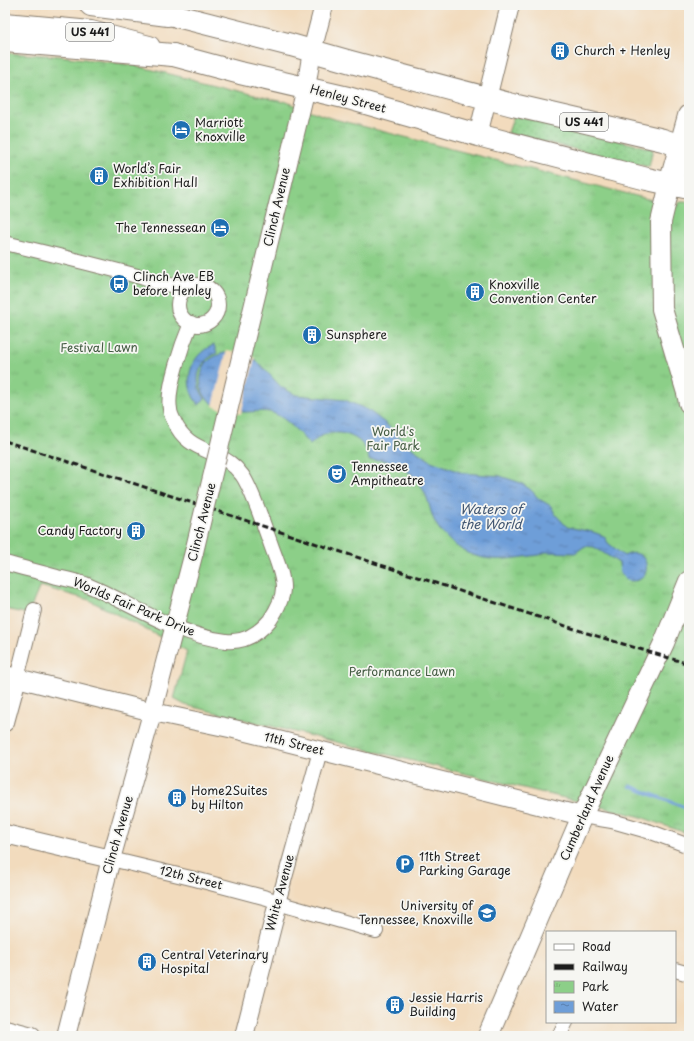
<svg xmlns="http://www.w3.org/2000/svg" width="694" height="1041" viewBox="0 0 694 1041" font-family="'Playpen Sans',sans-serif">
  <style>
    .grass { fill: url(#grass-dots); stroke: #547652 }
    .park { fill: url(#park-tufts); stroke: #547652 }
    .water { fill: url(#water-ripples); stroke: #455d7a }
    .pier { fill: #f2dbbd }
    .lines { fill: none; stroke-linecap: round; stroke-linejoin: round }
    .stream { stroke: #6e9ed8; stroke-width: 3.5 }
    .minor-casing { stroke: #877c6c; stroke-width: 16 }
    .tertiary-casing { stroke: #877c6c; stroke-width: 20 }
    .secondary-casing { stroke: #877c6c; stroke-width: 22 }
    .primary-casing { stroke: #877c6c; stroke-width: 24 }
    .trunk-casing { stroke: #877c6c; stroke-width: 24 }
    .motorway-casing { stroke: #877c6c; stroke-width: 24 }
    .minor { stroke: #fff; stroke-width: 14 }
    .tertiary { stroke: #fff; stroke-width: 18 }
    .secondary { stroke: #fff; stroke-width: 20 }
    .primary { stroke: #fff; stroke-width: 22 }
    .trunk { stroke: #fff; stroke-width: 22 }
    .motorway { stroke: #fff; stroke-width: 22 }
    .rail { stroke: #1c1c1c; stroke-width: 3; stroke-dasharray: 6 3; stroke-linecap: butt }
    .tertiary-bridge-casing { stroke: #877c6c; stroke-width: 20; stroke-linecap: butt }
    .tertiary-bridge { stroke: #fff; stroke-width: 18 }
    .labels { text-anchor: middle; stroke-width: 3.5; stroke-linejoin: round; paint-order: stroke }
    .shield { fill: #f6f6f2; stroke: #5d5d5c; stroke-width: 1 }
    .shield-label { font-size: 11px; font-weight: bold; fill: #1c1c1c }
    .poi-label { font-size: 12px; fill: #1c1c1c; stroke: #f6f6f2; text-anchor: start }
    .street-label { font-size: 12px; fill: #1c1c1c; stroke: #f6f6f2 }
    .park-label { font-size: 12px; fill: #435b42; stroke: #f6f6f2 }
    .water-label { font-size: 13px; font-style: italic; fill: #415671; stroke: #f6f6f2 }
  </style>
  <defs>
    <pattern id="grass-dots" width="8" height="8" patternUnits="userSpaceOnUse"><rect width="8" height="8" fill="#8ccf88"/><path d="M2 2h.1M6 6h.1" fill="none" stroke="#78b175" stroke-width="1.8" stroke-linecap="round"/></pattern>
    <pattern id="park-tufts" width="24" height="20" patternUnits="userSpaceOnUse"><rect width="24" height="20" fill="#8ccf88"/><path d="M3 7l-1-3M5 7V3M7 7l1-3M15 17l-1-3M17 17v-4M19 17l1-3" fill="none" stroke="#78b175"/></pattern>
    <pattern id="water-ripples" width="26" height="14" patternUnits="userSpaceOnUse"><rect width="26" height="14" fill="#6e9ed8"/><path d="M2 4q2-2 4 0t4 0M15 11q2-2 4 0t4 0" fill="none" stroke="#5a80ae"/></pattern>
  </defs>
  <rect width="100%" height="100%" fill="#f6f6f2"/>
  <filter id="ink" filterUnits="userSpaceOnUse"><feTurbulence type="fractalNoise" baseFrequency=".025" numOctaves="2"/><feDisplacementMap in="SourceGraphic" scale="8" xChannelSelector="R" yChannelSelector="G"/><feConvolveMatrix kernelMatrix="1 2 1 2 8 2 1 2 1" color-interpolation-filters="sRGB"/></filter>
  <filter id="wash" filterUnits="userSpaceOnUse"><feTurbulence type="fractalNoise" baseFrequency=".012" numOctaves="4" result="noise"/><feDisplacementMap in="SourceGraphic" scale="16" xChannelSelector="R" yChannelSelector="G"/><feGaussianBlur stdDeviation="0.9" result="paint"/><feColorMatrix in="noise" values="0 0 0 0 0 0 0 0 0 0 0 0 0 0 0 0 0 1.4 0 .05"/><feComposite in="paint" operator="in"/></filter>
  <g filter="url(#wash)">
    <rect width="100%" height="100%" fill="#f2dbbd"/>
    <polygon class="grass" points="514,115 653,149 649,167 508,133"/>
    <polygon class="park" points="5,53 60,56 133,65 283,102 284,101 330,118 648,199 675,207 680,202 689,202 689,834 638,816 185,705 174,699 187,651 89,600 40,586 28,614 5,609"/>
    <g class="water">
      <path d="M214 345 217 353C198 361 192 382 205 398L199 405C181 385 189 354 214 345Z"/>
      <path d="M231 352 246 356 256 360 281 387 296 395 345 400 368 410 385 423 410 447 431 461 463 473 500 476 521 483 531 490 539 499 551 506 555 514 567 527 593 532 604 536 608 543 624 556C651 542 656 588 626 580L620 573 619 563 599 550 594 547 585 546 575 553 545 552 540 555C518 557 498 563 476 556 460 551 444 538 436 524 431 515 430 506 427 498 418 474 395 457 369 460 368 440 345 429 326 434 319 436 315 441 310 445 299 433 288 419 273 413 264 410 255 412 246 412 229 412 208 407 202 390 199 381 201 371 206 363 212 356 222 353 231 352Z"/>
    </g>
    <polygon class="pier" points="227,350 247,354 255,358 241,414 225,411 213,406"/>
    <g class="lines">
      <polyline class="stream" points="630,786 689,809"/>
    </g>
  </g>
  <g filter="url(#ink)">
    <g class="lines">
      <defs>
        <g id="minor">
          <path d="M5 243C47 253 88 263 130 274 153 280 167 288 192 286"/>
          <circle cx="198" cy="305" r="20"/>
          <path d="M5 563C22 568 40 572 57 577 66 579 76 581 85 584 131 603 175 635 226 641 244 643 259 633 270 620 276 611 283 599 283 588 283 573 275 557 270 542 262 521 255 497 244 478 242 474 238 471 236 468 216 448 187 452 174 421 172 417 170 413 170 409 166 389 183 342 191 323"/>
          <polyline points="17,678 34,610"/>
          <polyline points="582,816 612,821 651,832 689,846"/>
          <polyline points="111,859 195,879 267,898 288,906 376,931"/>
          <polyline points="278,903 320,751"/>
          <polyline points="675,970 689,974"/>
          <polyline points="559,1036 566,1022"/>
        </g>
        <g id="tertiary">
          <polyline points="478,135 510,5"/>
          <polyline points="287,167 306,88 312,51 324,5"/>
          <polyline points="5,675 153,712 234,729 582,816"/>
          <polyline points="5,722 17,678"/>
          <polyline points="5,834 111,859"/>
          <polyline points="5,1029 32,1036"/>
          <polyline points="66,1036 111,859 149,724 194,552"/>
          <polyline points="244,1036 278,903"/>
        </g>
        <g id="secondary">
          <polyline points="670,184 661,222 662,309 687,393 689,403"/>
          <polyline points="488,1036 582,816 664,643 689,581"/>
        </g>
        <g id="primary">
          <polyline points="91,5 168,15"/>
          <polyline points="5,24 91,32 149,47"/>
          <polyline points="670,184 689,116"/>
        </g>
        <g id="trunk">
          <polyline points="177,16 291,45 351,62 513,105 663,140 689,149"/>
          <polyline points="173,55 240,73 348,98 478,135 647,179 689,188"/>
        </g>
        <g id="motorway">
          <polyline points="147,5 177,16"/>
          <polyline points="5,41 173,55"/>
        </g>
      </defs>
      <use href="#minor" class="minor-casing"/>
      <use href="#tertiary" class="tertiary-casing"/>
      <use href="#secondary" class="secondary-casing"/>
      <use href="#primary" class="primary-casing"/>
      <use href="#trunk" class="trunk-casing"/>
      <use href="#motorway" class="motorway-casing"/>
      <use href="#minor" class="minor"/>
      <use href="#tertiary" class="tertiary"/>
      <use href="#secondary" class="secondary"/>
      <use href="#primary" class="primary"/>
      <use href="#trunk" class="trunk"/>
      <use href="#motorway" class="motorway"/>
      <polyline class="rail" points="5,441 587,633 689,664"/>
      <defs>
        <polyline id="tertiary-bridge" points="194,552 287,167"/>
      </defs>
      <use href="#tertiary-bridge" class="tertiary-bridge-casing"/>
      <use href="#tertiary-bridge" class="tertiary-bridge"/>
    </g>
  </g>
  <defs>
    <symbol id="building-disc" viewBox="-11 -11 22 22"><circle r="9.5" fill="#1f6fb2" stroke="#f6f6f2"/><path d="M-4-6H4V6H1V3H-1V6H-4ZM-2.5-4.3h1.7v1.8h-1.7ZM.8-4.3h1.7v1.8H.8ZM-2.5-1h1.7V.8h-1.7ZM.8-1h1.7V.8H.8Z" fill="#fff"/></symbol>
    <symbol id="hotel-disc" viewBox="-11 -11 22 22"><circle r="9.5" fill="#1f6fb2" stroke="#f6f6f2"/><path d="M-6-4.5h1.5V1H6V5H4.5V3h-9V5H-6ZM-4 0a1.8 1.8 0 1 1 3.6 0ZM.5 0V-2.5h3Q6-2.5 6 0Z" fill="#fff"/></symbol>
    <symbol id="bus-disc" viewBox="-11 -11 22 22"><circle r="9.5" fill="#1f6fb2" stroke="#f6f6f2"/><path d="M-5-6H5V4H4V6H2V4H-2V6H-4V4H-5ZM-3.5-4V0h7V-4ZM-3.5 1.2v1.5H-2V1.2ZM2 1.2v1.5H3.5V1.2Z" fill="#fff"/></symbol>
    <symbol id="theatre-disc" viewBox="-11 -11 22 22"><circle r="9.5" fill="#1f6fb2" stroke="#f6f6f2"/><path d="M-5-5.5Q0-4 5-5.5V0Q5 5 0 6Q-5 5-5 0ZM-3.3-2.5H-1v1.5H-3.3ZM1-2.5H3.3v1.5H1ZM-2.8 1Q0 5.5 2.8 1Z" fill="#fff"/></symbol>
    <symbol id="parking-disc" viewBox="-11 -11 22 22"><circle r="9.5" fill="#1f6fb2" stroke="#f6f6f2"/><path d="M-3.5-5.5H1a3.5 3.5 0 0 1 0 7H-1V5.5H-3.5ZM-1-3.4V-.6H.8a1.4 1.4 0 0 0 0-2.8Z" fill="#fff"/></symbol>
    <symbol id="university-disc" viewBox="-11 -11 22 22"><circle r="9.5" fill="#1f6fb2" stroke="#f6f6f2"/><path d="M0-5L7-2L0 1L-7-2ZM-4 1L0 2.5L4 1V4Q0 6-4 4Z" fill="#fff"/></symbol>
  </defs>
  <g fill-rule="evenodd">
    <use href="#building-disc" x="549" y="40" width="22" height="22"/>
    <use href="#hotel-disc" x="170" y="119" width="22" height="22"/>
    <use href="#building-disc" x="88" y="165" width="22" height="22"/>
    <use href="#hotel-disc" x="209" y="217" width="22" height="22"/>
    <use href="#bus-disc" x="108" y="273" width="22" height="22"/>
    <use href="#building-disc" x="464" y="281" width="22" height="22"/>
    <use href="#building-disc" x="301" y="324" width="22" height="22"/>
    <use href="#theatre-disc" x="326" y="463" width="22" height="22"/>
    <use href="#building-disc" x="125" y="520" width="22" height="22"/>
    <use href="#building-disc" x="166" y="787" width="22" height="22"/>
    <use href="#parking-disc" x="394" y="853" width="22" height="22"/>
    <use href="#university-disc" x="476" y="902" width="22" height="22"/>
    <use href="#building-disc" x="136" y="951" width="22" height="22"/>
    <use href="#building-disc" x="384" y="994" width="22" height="22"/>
  </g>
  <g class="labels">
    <g class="shield">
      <rect x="66" y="23" width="48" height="18" rx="3"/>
      <rect x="560" y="113" width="48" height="18" rx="3"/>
    </g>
    <g class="shield-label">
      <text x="90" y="36">US 441</text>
      <text x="584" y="126">US 441</text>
    </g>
    <g class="poi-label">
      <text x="574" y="55">Church + Henley</text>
      <text x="195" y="127">Marriott<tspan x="195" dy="14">Knoxville</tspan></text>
      <text x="113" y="173">World’s Fair<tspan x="113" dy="14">Exhibition Hall</tspan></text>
      <text x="206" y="232" text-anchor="end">The Tennessean</text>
      <text x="133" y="281">Clinch Ave EB<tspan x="133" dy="14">before Henley</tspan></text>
      <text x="489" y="289">Knoxville<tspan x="489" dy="14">Convention Center</tspan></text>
      <text x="326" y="339">Sunsphere</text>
      <text x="351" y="471">Tennessee<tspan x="351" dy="14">Ampitheatre</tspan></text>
      <text x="122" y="535" text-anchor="end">Candy Factory</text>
      <text x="191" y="795">Home2Suites<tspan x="191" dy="14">by Hilton</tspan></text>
      <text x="419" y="861">11th Street<tspan x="419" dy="14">Parking Garage</tspan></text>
      <text x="473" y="910" text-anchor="end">University of<tspan x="473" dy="14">Tennessee, Knoxville</tspan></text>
      <text x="161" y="959">Central Veterinary<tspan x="161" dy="14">Hospital</tspan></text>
      <text x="409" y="1002">Jessie Harris<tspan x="409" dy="14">Building</tspan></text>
    </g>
    <g class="street-label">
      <text transform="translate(348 99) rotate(15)" y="4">Henley Street</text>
      <text transform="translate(277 207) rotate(-77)" y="4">Clinch Avenue</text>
      <text transform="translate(202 522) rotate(-76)" y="4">Clinch Avenue</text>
      <text transform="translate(134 607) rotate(23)" y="4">Worlds Fair Park Drive</text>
      <text transform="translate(294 744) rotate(14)" y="4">11th Street</text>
      <text transform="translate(587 808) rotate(-66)" y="4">Cumberland Avenue</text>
      <text transform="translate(118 835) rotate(-74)" y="4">Clinch Avenue</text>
      <text transform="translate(191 878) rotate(14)" y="4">12th Street</text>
      <text transform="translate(280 893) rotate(-75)" y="4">White Avenue</text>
    </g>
    <g class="park-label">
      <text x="99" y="352">Festival Lawn</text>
      <text x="393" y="436">World's<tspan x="393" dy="14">Fair Park</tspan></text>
      <text x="402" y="676">Performance Lawn</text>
    </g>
    <g class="water-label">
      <text x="491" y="514">Waters of<tspan x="491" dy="15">the World</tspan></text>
    </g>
  </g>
  <rect width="694" height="1041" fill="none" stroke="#f6f6f2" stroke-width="20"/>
  <rect x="546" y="931" width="130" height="92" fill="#f6f6f2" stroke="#9f9f9c"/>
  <rect x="554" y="944" width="20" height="6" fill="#ffffff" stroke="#9f9f9c"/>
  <text x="582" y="951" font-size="12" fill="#1c1c1c">Road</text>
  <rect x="554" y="964" width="20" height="6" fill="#1c1c1c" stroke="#9f9f9c"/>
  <text x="582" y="971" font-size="12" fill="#1c1c1c">Railway</text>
  <rect x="554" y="981" width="20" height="12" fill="url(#park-tufts)" stroke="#9f9f9c"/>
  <text x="582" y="991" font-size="12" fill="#1c1c1c">Park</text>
  <rect x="554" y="1001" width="20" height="12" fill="url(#water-ripples)" stroke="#9f9f9c"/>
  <text x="582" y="1011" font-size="12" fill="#1c1c1c">Water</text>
</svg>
